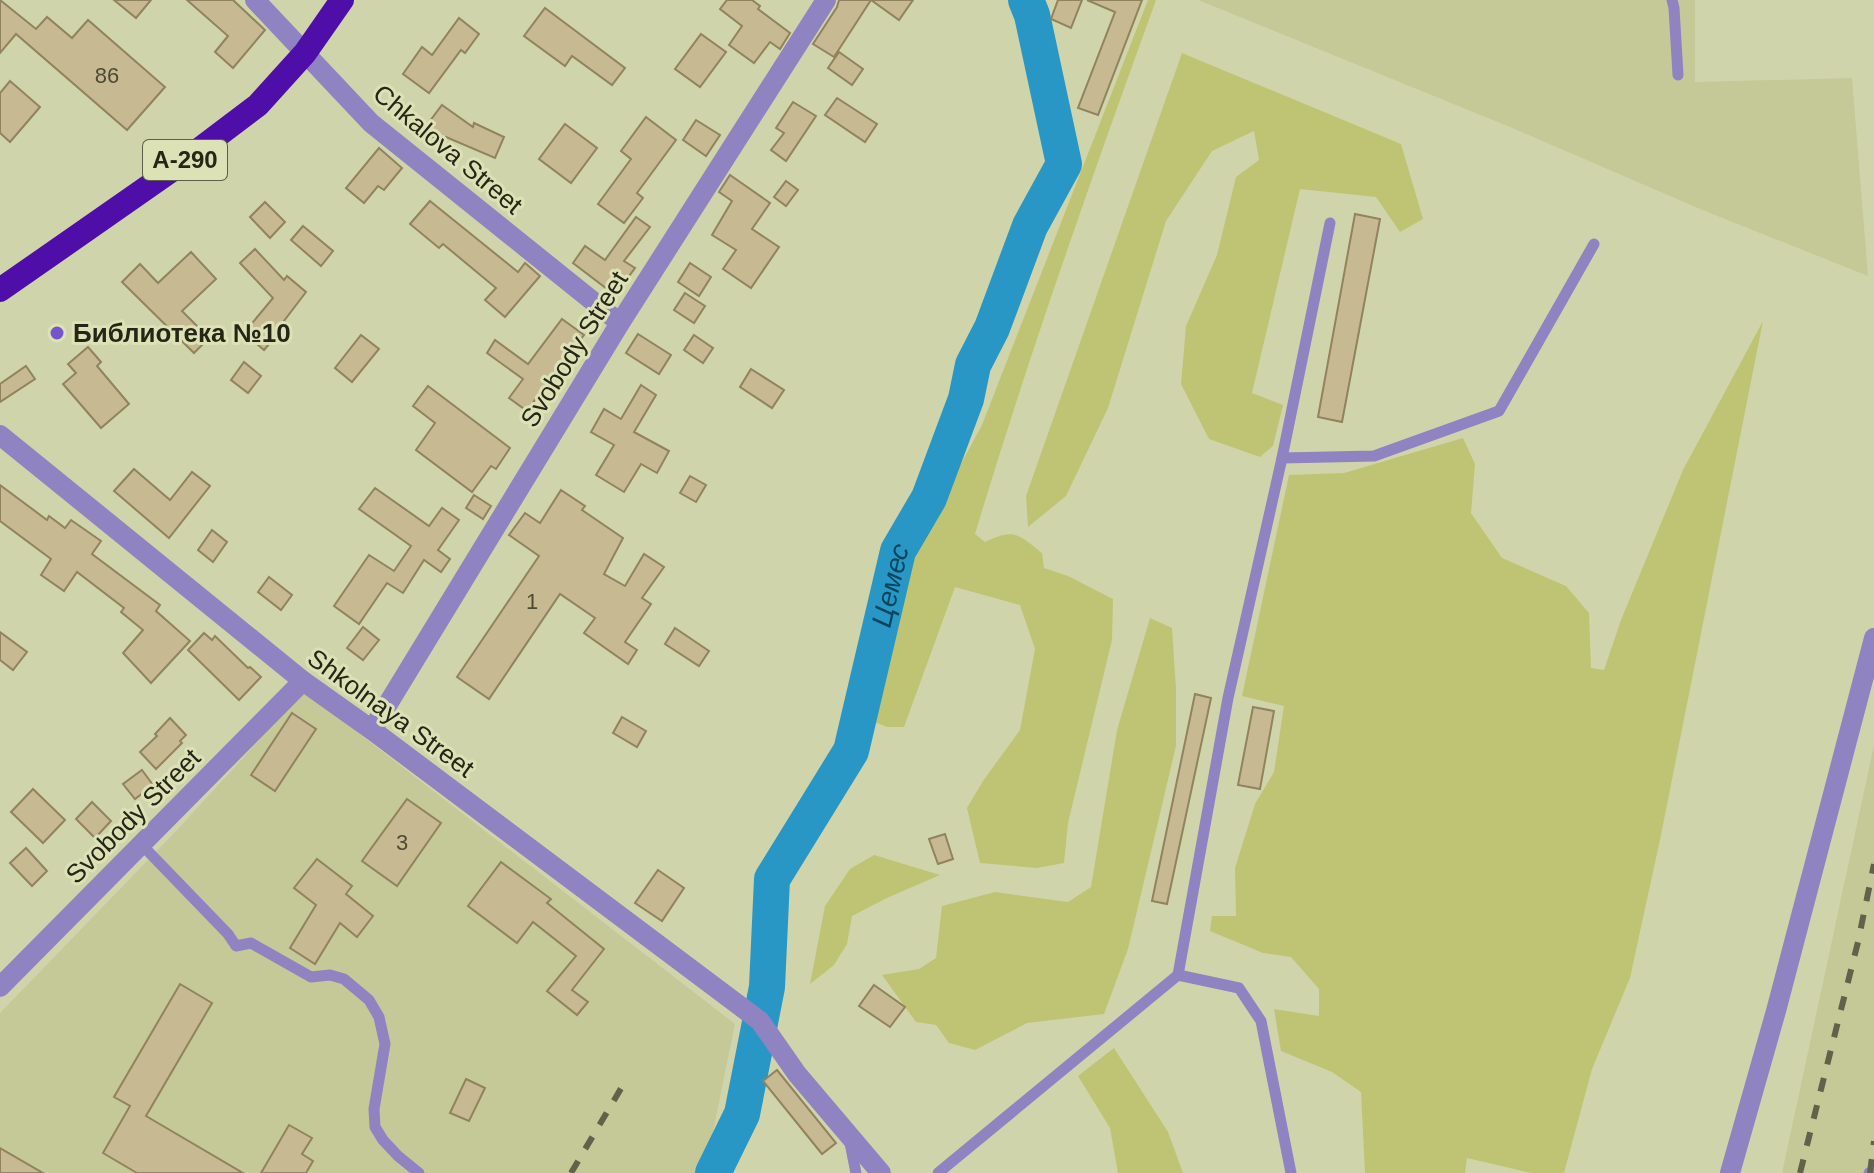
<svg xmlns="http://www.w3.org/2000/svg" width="1874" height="1173" viewBox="0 0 1874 1173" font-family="Arial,sans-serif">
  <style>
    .built { fill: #c5c998 }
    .green { fill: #bfc474 }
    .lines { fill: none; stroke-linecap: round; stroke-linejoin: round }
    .river { stroke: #2897c6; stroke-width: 36 }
    .building { fill: #c7ba92; stroke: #90835d; stroke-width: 2 }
    .lane { stroke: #8f83c2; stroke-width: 11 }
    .street { stroke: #8f83c2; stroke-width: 20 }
    .highway { stroke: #4f0ea7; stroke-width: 24 }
    .rail { stroke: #606249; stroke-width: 6; stroke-dasharray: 14 14; stroke-linecap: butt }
    .poi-dot { fill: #7554ce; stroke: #dde1b6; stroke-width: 3 }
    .labels { text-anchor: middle; stroke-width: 6; stroke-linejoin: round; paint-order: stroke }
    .number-label { font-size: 22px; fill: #4e4b35 }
    .shield { fill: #dde1b6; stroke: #5c5e46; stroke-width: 2 }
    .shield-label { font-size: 24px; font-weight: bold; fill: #252616 }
    .street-label { font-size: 26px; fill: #252616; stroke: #dde1b6 }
    .poi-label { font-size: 26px; font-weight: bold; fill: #252616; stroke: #dde1b6; text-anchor: start }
    .water-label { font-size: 28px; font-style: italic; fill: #09465f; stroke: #dde1b6 }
  </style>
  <rect width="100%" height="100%" fill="#d0d4aa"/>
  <g class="built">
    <polygon points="1198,0 1695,0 1695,82 1852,78 1868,276 1700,209 1510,127"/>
    <polygon points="304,691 735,1024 711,1141 695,1173 0,1173 0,1013 177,830"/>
    <polygon points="1874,745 1874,1173 1782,1173"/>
  </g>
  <g class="green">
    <path d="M1148 0H1156C1092 177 1029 354 975 534L985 542C1015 528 1018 534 1042 553L1044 568 1068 576 1113 599 1112 640 1068 823 1064 863 1037 868 980 863 967 808 983 781 1020 730 1035 649 1020 605 955 587 904 727H887L865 718 908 555 951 482 982 425Z"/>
    <polygon points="1182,53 1401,144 1423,219 1400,232 1376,197 1300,189 1252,393 1283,405 1273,446 1260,457 1209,439 1181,384 1186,326 1217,255 1236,177 1259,160 1254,131 1212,151 1166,221 1108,408 1066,496 1028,527 1026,496"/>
    <polygon points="1763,321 1661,835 1630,978 1592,1069 1564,1173 1531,1173 1467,1158 1465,1173 1365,1173 1361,1092 1332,1072 1281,1051 1274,1009 1319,1016 1319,989 1291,957 1263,953 1210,931 1212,916 1236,916 1235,868 1255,804 1274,772 1284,706 1242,696 1289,475 1344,473 1463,438 1475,464 1471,513 1502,558 1566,586 1589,613 1591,668 1604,670 1621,620 1683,470"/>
    <polygon points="1150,618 1172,628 1176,689 1176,746 1128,949 1104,1014 1027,1023 975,1050 949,1043 936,1025 916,1022 882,975 919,969 936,958 942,906 995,892 1068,902 1091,887 1117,730"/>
    <polygon points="874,855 940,875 889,897 852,916 847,944 834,965 810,984 825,906 850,869"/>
    <polygon points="1114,1048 1168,1132 1183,1173 1118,1173 1110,1128 1078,1076"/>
  </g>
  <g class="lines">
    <path class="river" id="s1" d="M713 1173 742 1114 767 987 772 879 851 751 898 551 929 498 966 399 973 365 992 328 1030 226 1064 164 1032 15 1026 0"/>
  </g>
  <g class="building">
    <polygon points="0,0 36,29 47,17 72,38 88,20 165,87 127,130 16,34 0,53"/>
    <polygon points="114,0 151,0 136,18"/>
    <polygon points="187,0 233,0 265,30 233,68 215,52 228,36"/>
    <polygon points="727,0 752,0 760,6 758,9 790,33 780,49 770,42 754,63 729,45 742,26 720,9"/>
    <polygon points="839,0 913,0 899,20 871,0 834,57 813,44 837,7"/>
    <polygon points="1058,0 1082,0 1071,28 1051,19"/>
    <polygon points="1087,0 1142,0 1098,115 1078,108 1115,12"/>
    <polygon points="545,8 625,68 612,85 572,56 565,66 524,36"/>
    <polygon points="459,18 479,34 465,53 461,50 429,93 403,74 422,47 432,55"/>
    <polygon points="701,34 726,52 700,87 675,69"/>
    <polygon points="839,52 863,69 852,85 828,68"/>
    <polygon points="10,81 40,107 10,142 0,133 0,93"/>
    <polygon points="837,98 877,124 865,142 825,115"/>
    <polygon points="793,102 816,116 786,161 771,150 784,133 776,128"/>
    <polygon points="442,105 473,127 474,123 504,137 495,158 446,137 441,143 423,130"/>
    <polygon points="646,117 676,140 637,193 643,198 624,223 598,204 631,159 621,151"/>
    <polygon points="696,120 720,135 706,156 683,140"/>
    <polygon points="565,124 597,148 571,183 539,159"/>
    <polygon points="379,148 402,168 384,190 378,186 364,203 346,188"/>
    <polygon points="730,175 770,203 752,229 779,247 751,288 723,269 736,250 712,235 732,201 719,192"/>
    <polygon points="786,181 798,190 786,206 774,197"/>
    <polygon points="430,201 518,272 525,263 540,276 505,317 485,300 496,288 443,244 439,248 410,224"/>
    <polygon points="265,202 285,222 270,238 250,217"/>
    <polygon points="1355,214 1380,219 1342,422 1318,417"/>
    <polygon points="636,217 650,227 624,261 635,268 615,295 573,263 585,246 605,260"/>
    <polygon points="303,226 333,251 321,266 291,240"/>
    <polygon points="255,249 284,280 287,276 306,292 284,321 287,323 264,350 244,333 273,298 240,263"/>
    <polygon points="191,252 216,279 182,311 209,338 194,353 122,282 140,264 158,283"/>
    <polygon points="690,263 711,277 699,296 678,282"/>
    <polygon points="685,293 705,306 694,323 674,310"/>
    <polygon points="562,319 584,335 559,368 558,367 527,411 509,398 523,379 487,353 495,340 528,364"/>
    <polygon points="638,334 671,355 659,374 626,353"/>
    <polygon points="361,335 379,349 352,382 335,368"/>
    <polygon points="694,335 713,348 703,363 684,350"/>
    <polygon points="88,347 101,362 97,366 129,404 101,428 63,384 76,373 68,364"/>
    <polygon points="244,362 261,376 248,393 231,380"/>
    <polygon points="26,366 35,379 0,402 0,384"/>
    <polygon points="751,369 784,390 772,408 740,387"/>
    <polygon points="641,385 656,395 634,432 669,451 657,473 641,464 624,492 596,475 614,445 591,432 604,409 621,419"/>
    <polygon points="428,386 510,448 496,469 491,466 472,492 416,450 435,423 413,406"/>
    <polygon points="134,469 170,500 192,472 210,486 169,538 114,491"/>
    <polygon points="690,476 706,485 696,502 680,493"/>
    <polygon points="0,485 47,520 49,516 65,528 71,520 101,541 92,554 160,605 156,611 190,641 151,683 123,653 143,630 121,612 124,608 77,572 64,591 41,575 51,559 0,521"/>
    <polygon points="375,488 429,526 442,508 459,520 438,550 450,559 441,572 424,560 403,593 387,583 359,624 334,606 369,555 394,571 411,546 359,509"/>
    <polygon points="561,490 585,506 582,510 623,538 604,574 625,586 644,554 664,567 642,598 651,604 625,642 637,650 628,664 584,633 595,618 560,594 489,699 457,677 539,556 509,535 525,513 540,523"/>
    <polygon points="474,495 491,506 483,519 466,508"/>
    <polygon points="212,530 227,542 213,562 198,550"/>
    <polygon points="269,577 292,595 281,610 258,592"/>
    <polygon points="363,627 379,640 363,660 347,648"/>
    <polygon points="675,628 709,651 699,666 665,644"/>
    <polygon points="0,632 27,652 13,670 0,660"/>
    <polygon points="204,633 212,640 215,636 248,668 250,667 261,677 239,700 188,650"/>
    <polygon points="1195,694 1211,698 1167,904 1152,901"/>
    <polygon points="1253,707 1274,711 1260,789 1238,785"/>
    <polygon points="292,713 316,729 275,791 251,775"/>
    <polygon points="622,717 646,731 637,747 613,733"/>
    <polygon points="170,718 186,735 180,741 182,743 156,769 140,752 157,736 155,734"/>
    <polygon points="142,770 153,785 135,799 123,784"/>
    <polygon points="33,789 65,820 43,843 11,812"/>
    <polygon points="407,799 441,823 397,886 362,861"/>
    <polygon points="92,802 111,821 95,838 76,819"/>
    <polygon points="945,834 953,859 938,864 929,839"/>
    <polygon points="26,848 47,871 32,886 10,863"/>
    <polygon points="317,859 352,886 346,894 373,916 357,937 340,923 315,964 290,948 316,905 294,888"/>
    <polygon points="501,862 551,899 547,903 604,949 572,990 588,1002 577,1015 547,991 576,956 533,922 517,943 468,906"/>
    <polygon points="658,870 684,888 662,921 635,903"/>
    <polygon points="180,984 212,1003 146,1116 243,1173 137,1173 103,1153 130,1106 114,1097"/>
    <polygon points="874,985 905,1007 890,1027 859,1006"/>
    <polygon points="777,1070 836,1143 822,1154 763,1081"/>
    <polygon points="466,1079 485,1088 469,1121 450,1113"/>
    <polygon points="289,1125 312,1138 302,1154 313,1161 306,1173 261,1173"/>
    <polygon points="0,1148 43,1173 0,1173"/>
  </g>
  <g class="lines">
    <g class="lane">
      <polyline points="1672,0 1674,8 1678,75"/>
      <polyline points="1282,458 1374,456 1499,411 1594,244"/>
      <polyline points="141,844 228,934 236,946 251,943 311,977 330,975 344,979 369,1000 379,1017 385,1044 374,1109 375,1127 383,1140 398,1156 419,1173"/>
      <polyline points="1178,975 1228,698 1282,458 1330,223"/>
      <polyline points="850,1143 856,1173"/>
      <polyline points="938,1173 1178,975 1239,988 1261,1021 1291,1173"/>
      <polyline points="1869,1173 1874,1170"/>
    </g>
    <g class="street">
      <polyline points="255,0 371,123 620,323"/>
      <polyline points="0,435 303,681 372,730 760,1021 797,1074 881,1173"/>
      <polyline points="372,730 620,323 826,0"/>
      <polyline points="0,987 303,681"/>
      <polyline points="1730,1173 1776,1011 1874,638"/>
    </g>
    <polyline class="highway" points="0,290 172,170 258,105 305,53 342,0"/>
    <g class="rail">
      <polyline points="571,1173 626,1080"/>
      <polyline points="1800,1173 1858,942 1874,864"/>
      <polyline points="1870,1173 1874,1141"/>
    </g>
  </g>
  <circle class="poi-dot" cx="57" cy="333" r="8"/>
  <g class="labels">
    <g class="number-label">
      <text x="107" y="83">86</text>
      <text x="532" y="609">1</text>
      <text x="402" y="850">3</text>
    </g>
    <rect class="shield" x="143" y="140" width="84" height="40" rx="6"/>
    <g class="shield-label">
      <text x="185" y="168">А-290</text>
    </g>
    <g class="street-label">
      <text transform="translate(448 149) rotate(40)" y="9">Chkalova Street</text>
      <text transform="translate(574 349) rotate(-58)" y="9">Svobody Street</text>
      <text transform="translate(391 713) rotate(36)" y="9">Shkolnaya Street</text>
      <text transform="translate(133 816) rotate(-45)" y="9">Svobody Street</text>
    </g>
    <g class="poi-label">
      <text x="73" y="342">Библиотека №10</text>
    </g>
    <g class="water-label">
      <text dy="10" stroke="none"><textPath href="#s1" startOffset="624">Цемес</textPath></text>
    </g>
  </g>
</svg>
